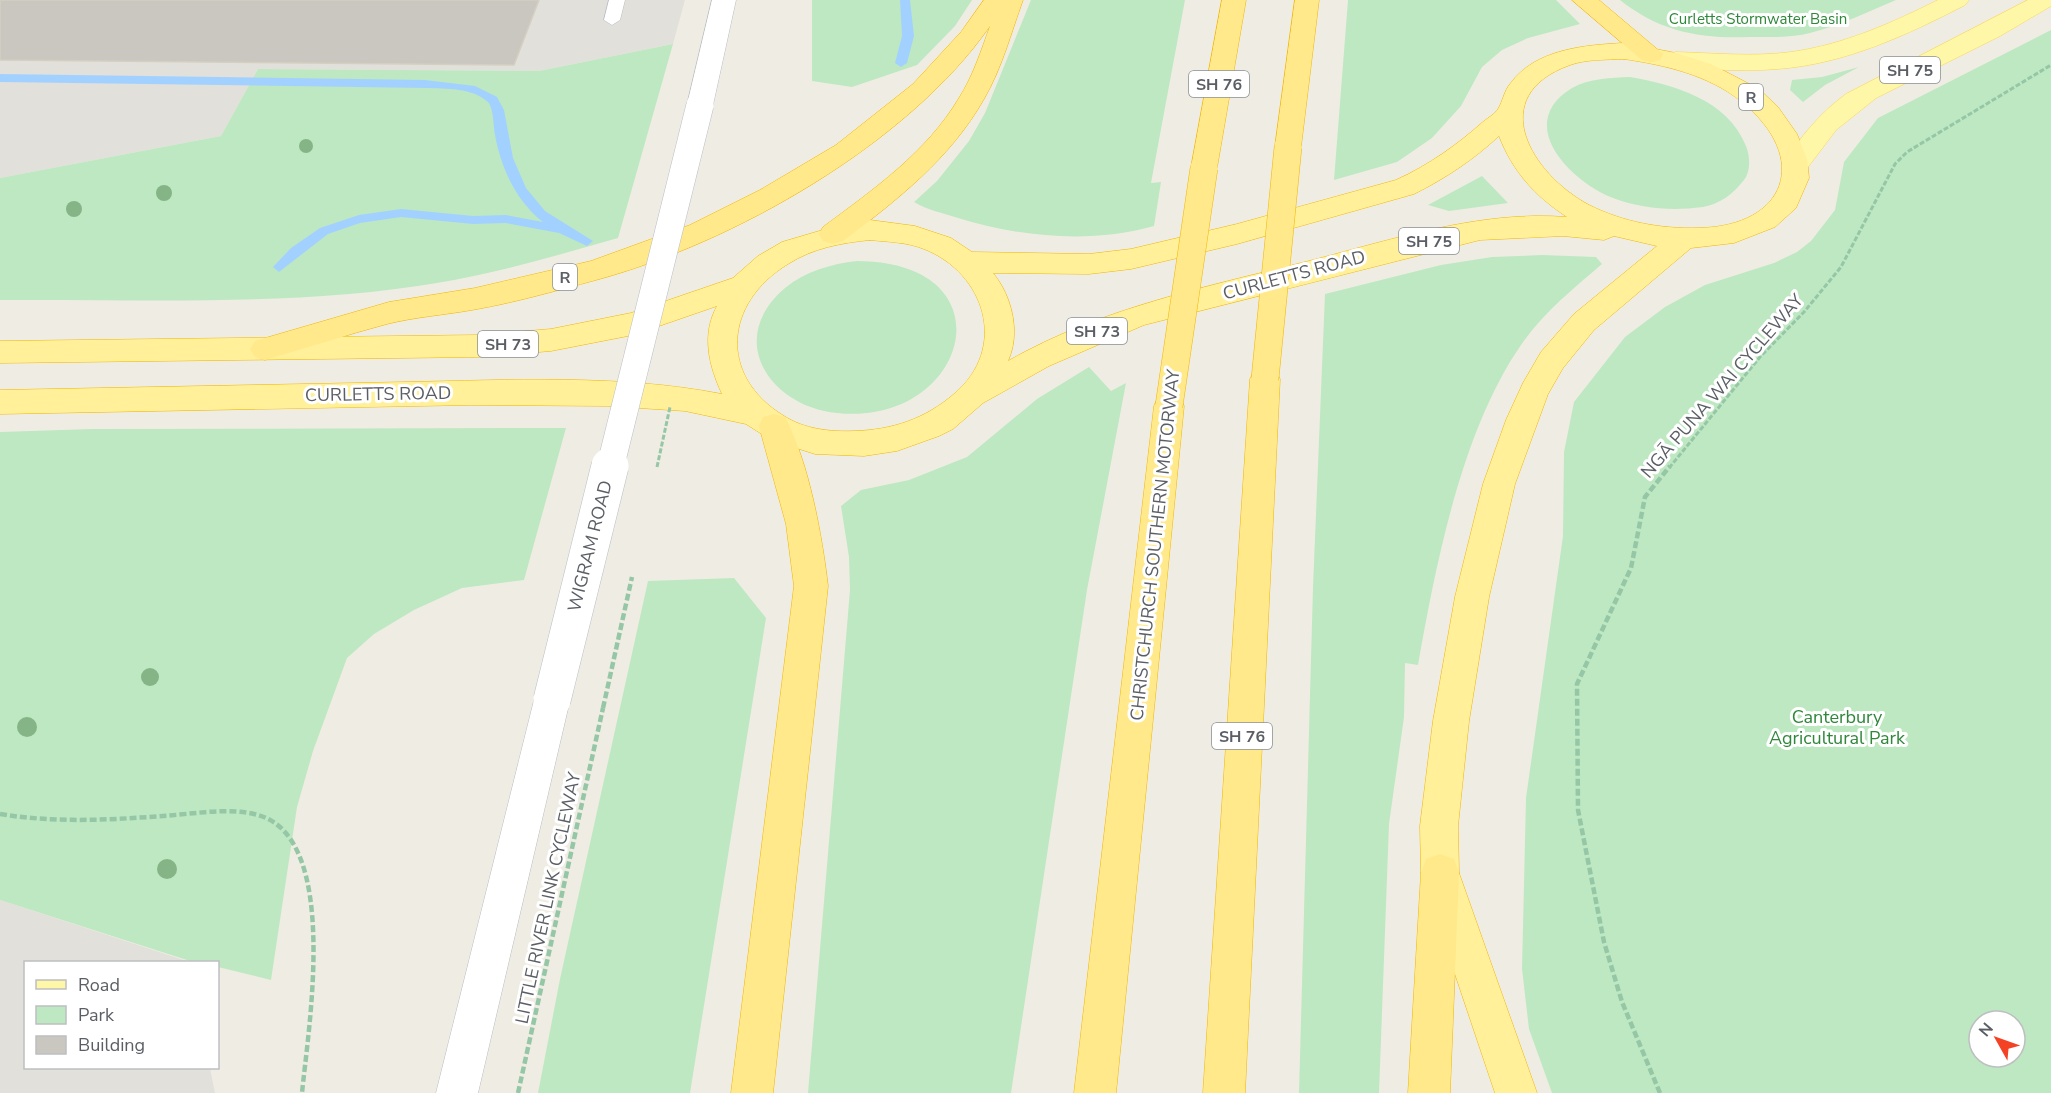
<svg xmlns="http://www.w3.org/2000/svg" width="2051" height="1093" viewBox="0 0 2051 1093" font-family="'Nunito Sans',sans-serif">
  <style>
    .industrial { fill: #e2e0db }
    .green { fill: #bee8c1; fill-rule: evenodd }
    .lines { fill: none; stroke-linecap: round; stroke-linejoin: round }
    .stream { fill: #a3d1ff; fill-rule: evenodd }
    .building { fill: #cac7c0; stroke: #d4cfc1; stroke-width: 1.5 }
    .service-casing { stroke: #b8bbc0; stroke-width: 1 }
    .secondary-casing { stroke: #b9bcc2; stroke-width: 1 }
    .primary-casing { stroke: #fad651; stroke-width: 1 }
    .trunk-casing { stroke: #f2b600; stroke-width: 1 }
    .motorway-casing { stroke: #f2b600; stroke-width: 1 }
    .path-far1 { stroke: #95c7a7; stroke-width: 3; stroke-dasharray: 5 2; stroke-linecap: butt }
    .path { stroke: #95c7a7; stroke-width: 4.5; stroke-dasharray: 7 3; stroke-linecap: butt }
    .service { fill: #fff; fill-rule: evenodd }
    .secondary { fill: #fff; fill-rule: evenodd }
    .primary { fill: #fff7a8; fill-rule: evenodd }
    .trunk { fill: #fff099; fill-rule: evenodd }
    .motorway { fill: #ffe98a; fill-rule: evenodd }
    .secondary-bridge-far1-casing { stroke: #b9bcc2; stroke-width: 28; stroke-linecap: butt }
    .secondary-bridge-casing { stroke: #b9bcc2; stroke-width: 38; stroke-linecap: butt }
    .motorway-bridge-casing { stroke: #f2b600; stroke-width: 28; stroke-linecap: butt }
    .path-bridge-far1 { stroke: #95c7a7; stroke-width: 3; stroke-dasharray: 5 2; stroke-linecap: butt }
    .path-bridge { stroke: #95c7a7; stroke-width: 4.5; stroke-dasharray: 7 3; stroke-linecap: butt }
    .secondary-bridge-far1 { stroke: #fff; stroke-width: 27 }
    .secondary-bridge { stroke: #fff; stroke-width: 37 }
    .motorway-bridge { stroke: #ffe98a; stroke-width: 27 }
    .tree { fill: #85b586 }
    .labels { text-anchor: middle; stroke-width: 6; stroke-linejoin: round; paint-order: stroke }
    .far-park-label { font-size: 15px; fill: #2f873a; stroke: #fff }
    .shield { fill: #fff; stroke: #8c8f93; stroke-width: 1.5 }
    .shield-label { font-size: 16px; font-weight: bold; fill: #5b5f65 }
    .street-label { font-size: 18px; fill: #5b5f65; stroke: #fff }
    .park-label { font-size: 18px; fill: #2f873a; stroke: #fff }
  </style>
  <rect width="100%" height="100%" fill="#efede3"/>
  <g class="industrial">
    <polygon points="0,0 685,0 673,44 539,71 258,69 221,136 0,178"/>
    <polygon points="0,900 190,962 26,962 26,1068 210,1068 215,1093 0,1093"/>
  </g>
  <g class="green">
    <polygon points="812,0 972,0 955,26 917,65 852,87 812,81"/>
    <path d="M1031 0H1185L1151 183 1161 182 1154 226C1090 244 1020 237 958 218 943 213 927 210 914 202L937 181 969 141 985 113Z"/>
    <polygon points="1348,0 1556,0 1580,24 1528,38 1502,50 1482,67 1461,106 1432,138 1397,162 1334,180"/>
    <path d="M1620 0H1896C1868 12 1841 25 1810 33 1791 38 1770 37 1750 37 1701 39 1660 32 1620 0Z"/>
    <path d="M2051 30V1093H1552L1529 1029 1522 969 1526 798 1563 536 1564 452 1574 402 1625 337 1665 307 1705 285 1774 263 1797 252 1811 241 1835 210 1844 162 1878 118ZM1979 1021H2015V1057H1979Z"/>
    <path d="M673 44 618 238C558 255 499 273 437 283 294 307 145 299 0 300V178L221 136 258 69 539 71Z"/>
    <polygon points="1859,67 1825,85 1803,102 1790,90 1792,80 1822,77"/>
    <path d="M1630 77C1674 85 1727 99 1746 146 1750 156 1751 171 1744 180 1733 194 1720 204 1703 207 1672 211 1643 209 1613 198 1571 182 1513 124 1572 88 1589 78 1611 78 1630 77Z"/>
    <polygon points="1482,176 1508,203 1449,211 1428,205"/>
    <path d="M1542 255 1596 257 1602 264C1573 289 1543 313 1521 345 1462 430 1436 563 1418 665L1405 663 1404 717 1389 824 1379 1093H1299L1313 587 1325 294 1441 265 1492 257Z"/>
    <path d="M857 261C1014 262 968 427 837 413 769 406 725 339 785 288 806 271 831 264 857 261Z"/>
    <polygon points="1089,367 1111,391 1126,383 1087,590 1011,1093 808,1093 850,590 849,557 841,506 861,490 909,480 967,457 1037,399"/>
    <polygon points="566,428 524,580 462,588 414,610 374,634 347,658 313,751 297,807 271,980 218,967 218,962 190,961 0,900 0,432 92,429"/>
    <polygon points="734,578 766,618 690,1093 538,1093 560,979 648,581"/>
  </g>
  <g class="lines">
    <g class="stream">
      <polygon points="900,0 910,0 914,36 907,63 901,67 895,63 902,36"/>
      <path d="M0 74 425 80 475 86 497 97 504 110 513 158 526 188 545 211 593 241 587 246 559 233 506 223 473 224 401 217 360 223 328 234 279 272 273 267 291 248 320 228 359 215 401 209 473 216 506 215 543 222C516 201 501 168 495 135 493 124 494 113 489 103 472 87 447 89 425 88L0 82Z"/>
    </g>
  </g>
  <polygon class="building" points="0,0 539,0 514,65 0,60"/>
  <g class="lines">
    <defs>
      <polygon id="service" points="609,0 625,0 620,20 612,25 604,20"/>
      <g id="secondary">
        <polygon points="712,0 736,0 713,105 709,111 700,113 691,111 687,105"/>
        <polygon points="552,683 565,688 570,700 478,1093 436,1093 534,700 539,688"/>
      </g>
      <g id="primary">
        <path d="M1938 0H1969L1965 5C1907 35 1845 64 1778 69 1744 72 1710 69 1676 68L1667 66 1664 60 1667 54 1676 52C1714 53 1753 57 1791 52 1843 45 1892 23 1938 0Z"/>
        <path d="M2028 0H2051V6L2000 36 1876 98 1836 130 1805 171 1796 174 1787 171 1783 165C1799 138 1820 113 1846 94Z"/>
      </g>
      <path id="trunk" d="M1624 43 1676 53 1711 64 1759 89 1778 107 1797 134 1807 159 1809 178 1796 208 1775 227 1734 243 1691 248 1594 330 1563 368 1548 394 1515 484 1489 597 1469 721 1458 826 1459 873 1537 1093H1495L1421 873 1420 826 1433 721 1455 597 1483 484 1506 420 1523 383 1541 352 1574 314 1657 246 1614 236 1604 240 1563 236 1480 240 1144 325 1049 366 983 403 953 429 939 436 897 451 864 456 815 454 771 440 746 424 685 411 608 406 471 405 0 414V390C135 387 270 385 405 382 510 380 619 374 722 394 709 366 701 335 717 306L633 335 551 351 479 357 0 363V341L479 335 551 329 631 313 733 278 758 256 782 242 843 224 870 220 915 226 951 238 972 252 1089 254 1131 249 1237 224 1396 180C1429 165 1457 145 1484 121 1488 118 1496 113 1498 109 1503 101 1504 91 1510 84 1535 49 1585 45 1624 43ZM1624 59C1665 65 1709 75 1742 102 1811 158 1787 226 1699 228 1660 229 1623 222 1589 205 1531 174 1484 96 1570 65 1587 59 1606 60 1624 59ZM1499 136C1513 172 1535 196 1567 217 1481 210 1391 240 1309 261 1206 287 1101 308 1008 361 1021 333 1012 296 993 273L1089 274 1131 269 1237 244 1414 194C1446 178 1473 160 1499 136ZM870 240C888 242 907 242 924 249 985 273 1009 348 954 394 925 419 892 430 854 431 830 432 804 429 784 416 718 376 724 303 788 264 813 248 841 243 870 240Z"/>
      <g id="motorway">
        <path d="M984 0H1023C1011 33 1002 68 984 99 950 159 897 200 843 241L833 244 823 241 819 234 823 227C873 190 927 152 959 98 973 76 981 51 990 26 908 144 733 243 596 280 555 291 513 303 472 310 444 315 415 317 387 324 346 335 306 348 265 360L255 357 250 349 255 341 389 302 475 288 591 261 690 225 760 190 836 145 913 84 961 32Z"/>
        <polygon points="1222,0 1246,0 1217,168 1213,174 1204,177 1195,174 1191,168"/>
        <polygon points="1295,0 1319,0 1301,147 1297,153 1288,156 1279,153 1275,147"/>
        <polygon points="1572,0 1599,0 1663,54 1660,60 1651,62 1642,60"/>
        <polygon points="1265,367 1276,371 1280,379 1245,1093 1203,1093 1250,379 1254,371"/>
        <polygon points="1169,394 1180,397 1184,406 1116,1093 1074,1093 1154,406 1158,397"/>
        <path d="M774 414 785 417C809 463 822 535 828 586L773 1093H731L794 586 786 524 759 426 763 417Z"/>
        <polygon points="1440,854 1454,859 1459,873 1450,1093 1408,1093 1421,873 1426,859"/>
      </g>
    </defs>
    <use href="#service" class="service-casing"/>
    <use href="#secondary" class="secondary-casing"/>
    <use href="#primary" class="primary-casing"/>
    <use href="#trunk" class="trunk-casing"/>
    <use href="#motorway" class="motorway-casing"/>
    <polyline class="path-far1" points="1669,468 1760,357 1804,312 1841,267 1895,164 1907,152 2051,65"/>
    <g class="path">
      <path d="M0 814C55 823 107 820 163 816 193 814 229 807 258 815 341 838 308 1030 302 1093"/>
      <polyline points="518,1093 603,708"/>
      <polyline points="1660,1093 1622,1002 1604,942 1578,810 1577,684 1631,568 1645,497 1670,466"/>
    </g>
    <use href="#service" class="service"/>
    <use href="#secondary" class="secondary"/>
    <use href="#primary" class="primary"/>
    <use href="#trunk" class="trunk"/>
    <use href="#motorway" class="motorway"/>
    <defs>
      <polyline id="secondary-bridge-far1" points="610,468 700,105"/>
      <polyline id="secondary-bridge" points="552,700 610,466"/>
      <g id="motorway-bridge">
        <polyline points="1265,379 1288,147"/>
        <polyline points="1169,406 1204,168"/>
      </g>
    </defs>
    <use href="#secondary-bridge-far1" class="secondary-bridge-far1-casing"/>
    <use href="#secondary-bridge" class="secondary-bridge-casing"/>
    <use href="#motorway-bridge" class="motorway-bridge-casing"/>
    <polyline class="path-bridge-far1" points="657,467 670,407"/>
    <polyline class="path-bridge" points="603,708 632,577"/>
    <use href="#secondary-bridge-far1" class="secondary-bridge-far1"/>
    <use href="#secondary-bridge" class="secondary-bridge"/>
    <use href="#motorway-bridge" class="motorway-bridge"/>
  </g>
  <g class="tree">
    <circle cx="306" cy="146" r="7"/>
    <circle cx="164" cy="193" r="8"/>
    <circle cx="74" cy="209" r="8"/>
    <circle cx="150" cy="677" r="9"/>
    <circle cx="27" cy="727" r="10"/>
    <circle cx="167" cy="869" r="10"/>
  </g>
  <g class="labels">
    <g class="far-park-label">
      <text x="1758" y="24">Curletts Stormwater Basin</text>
    </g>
    <g class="shield">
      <rect x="1880" y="57" width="60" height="26" rx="4.5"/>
      <rect x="1189" y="71" width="60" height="26" rx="4.5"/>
      <rect x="1739" y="84" width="24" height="26" rx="4.5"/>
      <rect x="1399" y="228" width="60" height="26" rx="4.5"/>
      <rect x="553" y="264" width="24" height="26" rx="4.5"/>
      <rect x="1067" y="318" width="60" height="26" rx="4.5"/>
      <rect x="478" y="331" width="60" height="26" rx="4.5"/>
      <rect x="1212" y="723" width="60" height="26" rx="4.5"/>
    </g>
    <g class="shield-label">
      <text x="1910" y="76">SH 75</text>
      <text x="1219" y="90">SH 76</text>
      <text x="1751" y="103">R</text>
      <text x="1429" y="247">SH 75</text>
      <text x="565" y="283">R</text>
      <text x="1097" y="337">SH 73</text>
      <text x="508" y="350">SH 73</text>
      <text x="1242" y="742">SH 76</text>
    </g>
    <g class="street-label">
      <text transform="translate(1294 275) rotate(-15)" y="6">CURLETTS ROAD</text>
      <text transform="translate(1722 386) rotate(-49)" y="6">NGĀ PUNA WAI CYCLEWAY</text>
      <text transform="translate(378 394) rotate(-1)" y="6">CURLETTS ROAD</text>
      <text transform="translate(1155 545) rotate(-84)" y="6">CHRISTCHURCH SOUTHERN MOTORWAY</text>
      <text transform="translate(590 546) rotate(-76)" y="6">WIGRAM ROAD</text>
      <text transform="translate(548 898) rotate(-78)" y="6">LITTLE RIVER LINK CYCLEWAY</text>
    </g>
    <g class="park-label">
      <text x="1837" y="723">Canterbury<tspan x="1837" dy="21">Agricultural Park</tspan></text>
    </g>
  </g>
  <rect x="24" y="961" width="195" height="108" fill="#ffffff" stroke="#bdbfc1" stroke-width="1.5"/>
  <rect x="36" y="980" width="30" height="9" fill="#fff7a8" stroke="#bdbfc1" stroke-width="1.5"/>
  <text x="78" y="991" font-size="18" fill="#5b5f65">Road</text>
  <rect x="36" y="1006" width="30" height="18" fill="#bee8c1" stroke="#bdbfc1" stroke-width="1.5"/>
  <text x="78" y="1021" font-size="18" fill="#5b5f65">Park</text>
  <rect x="36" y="1036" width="30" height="18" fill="#cac7c0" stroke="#bdbfc1" stroke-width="1.5"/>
  <text x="78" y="1051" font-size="18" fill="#5b5f65">Building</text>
  <g transform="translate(1997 1039) rotate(310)"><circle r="28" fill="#ffffff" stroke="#bdbfc1" stroke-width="1.5"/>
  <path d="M0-4.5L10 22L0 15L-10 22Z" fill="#f44224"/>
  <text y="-9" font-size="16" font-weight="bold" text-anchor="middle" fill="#5b5f65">N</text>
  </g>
</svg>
